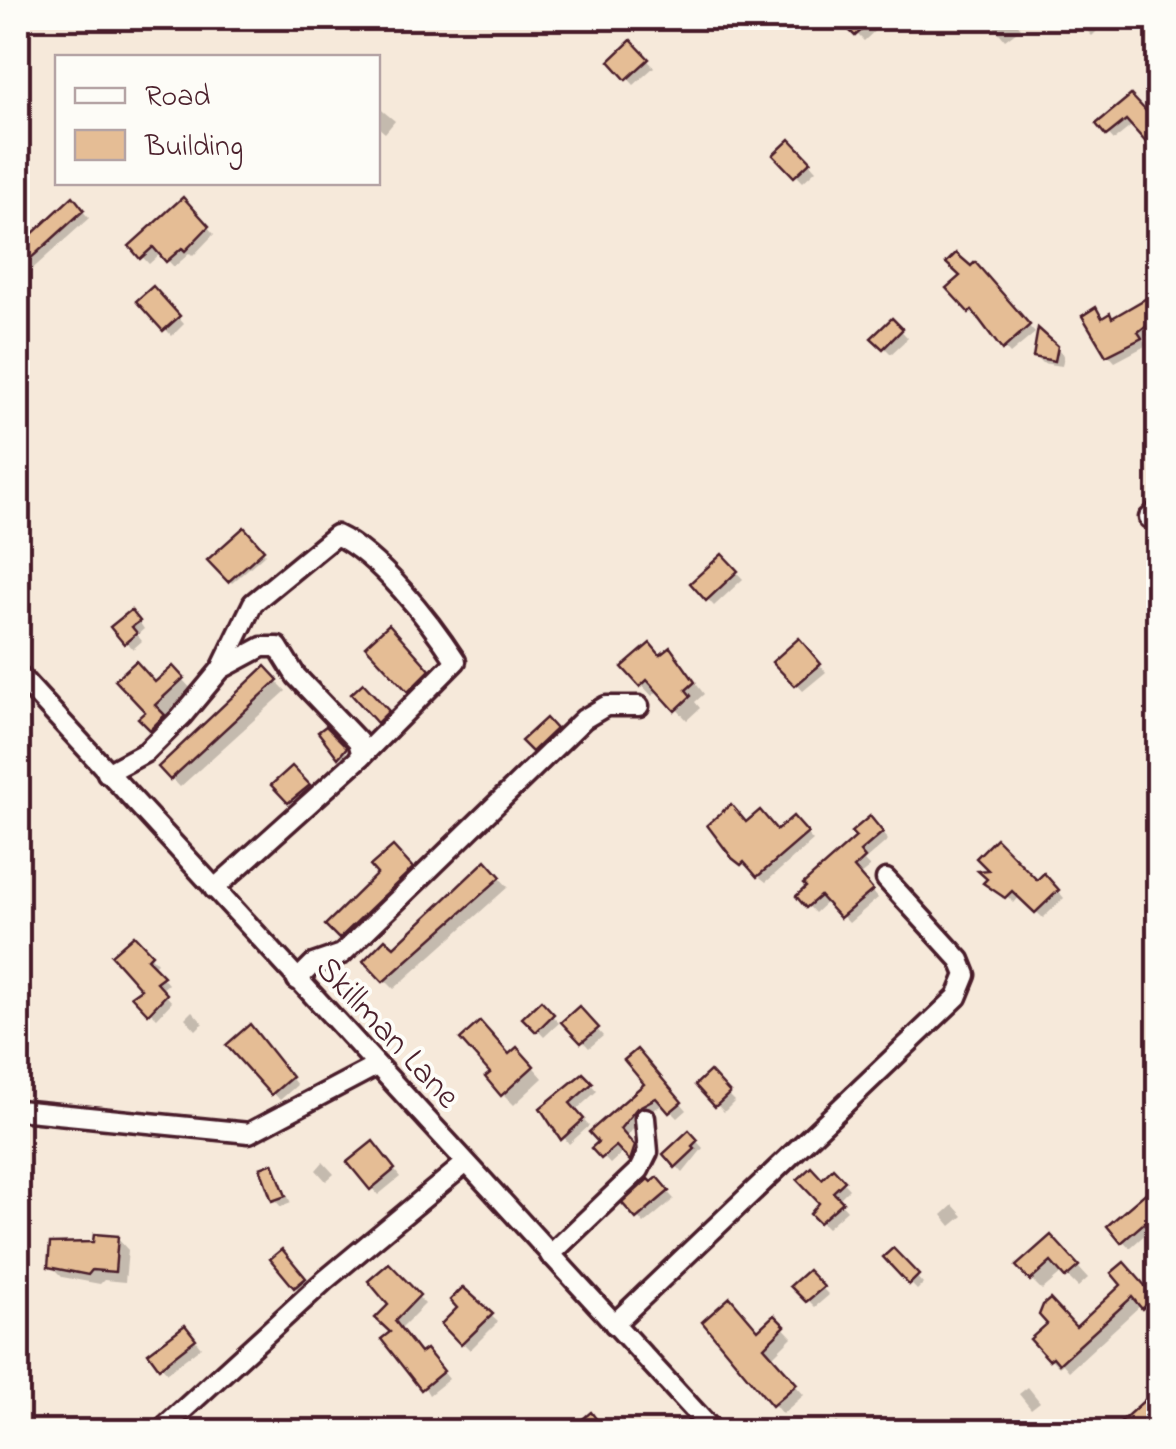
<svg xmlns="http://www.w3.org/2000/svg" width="1176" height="1449" viewBox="0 0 1176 1449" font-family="'Indie Flower',sans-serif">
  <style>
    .shadow { fill: #0003 }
    .building { fill: #e5bd95; stroke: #4a1f2b; stroke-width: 2.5 }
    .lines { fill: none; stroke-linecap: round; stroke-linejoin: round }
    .minor-casing { stroke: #4a1f2b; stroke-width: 25 }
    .minor { stroke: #fdfcf7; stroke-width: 18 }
    .labels { text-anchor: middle; stroke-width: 8; stroke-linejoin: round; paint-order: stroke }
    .street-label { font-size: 35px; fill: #4a1f2b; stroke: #fdfcf7 }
  </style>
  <rect width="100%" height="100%" fill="#f6e9da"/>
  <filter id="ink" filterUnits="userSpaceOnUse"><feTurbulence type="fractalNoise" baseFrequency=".01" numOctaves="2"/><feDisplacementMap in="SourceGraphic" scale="20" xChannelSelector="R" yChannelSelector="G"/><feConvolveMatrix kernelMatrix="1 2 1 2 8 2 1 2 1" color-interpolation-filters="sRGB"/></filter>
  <g filter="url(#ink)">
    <g class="shadow">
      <polygon points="841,18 876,18 882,24 864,41"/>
      <polygon points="987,18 1013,18 1021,28 1005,40"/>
      <polygon points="1075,18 1090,18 1100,28 1092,36"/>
      <polygon points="631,43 654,67 634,85 612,61"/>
      <polygon points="18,47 27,60 18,67"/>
      <polygon points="378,107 395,121 385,133 378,127"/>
      <polygon points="1152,110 1158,117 1158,152 1134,124 1114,140 1099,124"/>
      <polygon points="790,142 816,170 803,182 777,155"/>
      <polygon points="73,200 89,218 18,282 18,250"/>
      <polygon points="190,207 214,234 193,256 190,253 174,267 161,253 149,264 132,246"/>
      <polygon points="974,266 1035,333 1010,354 950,288"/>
      <polygon points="153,289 184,324 172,336 139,301"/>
      <polygon points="1151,298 1158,306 1158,328 1143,339 1147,345 1115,362 1108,354 1095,310 1103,320 1113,320"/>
      <polygon points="892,321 908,338 891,354 875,338"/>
      <polygon points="1040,333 1064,355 1062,366 1042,363 1035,356"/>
      <polygon points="244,530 265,554 232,583 211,560"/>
      <polygon points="722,557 743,579 714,606 694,584"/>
      <polygon points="138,620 144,629 137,635 142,641 133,649 114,627"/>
      <polygon points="400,638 439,682 421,701 368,646"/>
      <polygon points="806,648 826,672 803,691 776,662"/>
      <polygon points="670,650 704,694 695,702 700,708 687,720 659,690 652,696 626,668 661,658"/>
      <polygon points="173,669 193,691 164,717 174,728 163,739 142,718 148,712 155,685"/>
      <polygon points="265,669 286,691 180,787 161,767"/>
      <polygon points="546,721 561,737 540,757 525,741"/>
      <polygon points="321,733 333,736 352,759 347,763"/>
      <polygon points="292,769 314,793 296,808 275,785"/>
      <polygon points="793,819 813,841 766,882 734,857 747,825 778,833"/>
      <polygon points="870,819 888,840 864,861 870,867 859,876 878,898 849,923 828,901 815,913 799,896 860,837"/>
      <polygon points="392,850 420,879 350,946 329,925 381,874"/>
      <polygon points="486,863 508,887 394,989 366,961 394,951"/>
      <polygon points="983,873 1051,883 1064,898 1043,918 1020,896 1014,903 1006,895 1003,899"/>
      <polygon points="134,938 157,963 152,967 168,984 161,990 172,1002 157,1018 135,997 145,990"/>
      <polygon points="541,1004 559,1023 544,1037 526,1018"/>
      <polygon points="579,1009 603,1036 589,1048 565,1022"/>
      <polygon points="192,1011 203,1023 196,1030 185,1018"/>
      <polygon points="257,1034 297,1085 280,1100 229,1045"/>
      <polygon points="510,1057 528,1061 543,1078 514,1105 503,1094"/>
      <polygon points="643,1059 687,1110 678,1118 664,1104 644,1115 626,1138 640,1155 637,1165 624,1151 610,1164 595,1148 648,1084"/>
      <polygon points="709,1075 735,1101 724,1112 698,1085"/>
      <polygon points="583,1076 597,1091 575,1111 589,1126 569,1144 543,1109"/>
      <polygon points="689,1133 703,1148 683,1173 666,1154"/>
      <polygon points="379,1151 400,1177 378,1195 372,1188"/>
      <polygon points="323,1162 334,1174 326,1181 316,1170"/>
      <polygon points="273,1166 291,1203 281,1207 275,1200"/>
      <polygon points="833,1172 849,1189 838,1200 847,1210 827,1228 813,1214 823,1203 822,1182"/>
      <polygon points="657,1180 674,1199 644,1224 638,1217"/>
      <polygon points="1149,1194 1158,1204 1158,1223 1130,1248 1110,1227"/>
      <polygon points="953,1205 963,1216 951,1226 942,1215"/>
      <polygon points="117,1238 128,1250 125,1282 104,1280 100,1284 62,1277 51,1266"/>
      <polygon points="1062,1249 1088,1278 1078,1287 1063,1272 1042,1290 1031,1279"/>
      <polygon points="893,1251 923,1284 917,1290 886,1257"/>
      <polygon points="288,1259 311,1286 302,1293 295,1286"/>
      <polygon points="389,1266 425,1304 400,1329 421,1356 433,1359 449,1379 429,1395 393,1333"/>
      <polygon points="1133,1273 1158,1303 1158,1310 1152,1315 1142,1304 1069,1371 1063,1364 1059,1367 1051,1359"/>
      <polygon points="808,1274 829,1295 815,1307 794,1286"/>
      <polygon points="463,1290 498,1322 470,1350 444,1324 461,1308"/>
      <polygon points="774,1318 792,1337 771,1358 804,1395 782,1414 706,1322 759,1333"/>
      <polygon points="191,1335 201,1347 167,1373 161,1366"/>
      <polygon points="1028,1387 1040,1402 1031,1409 1019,1394"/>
      <polygon points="1158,1390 1158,1432 1113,1432"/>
      <polygon points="837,1422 846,1432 827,1432"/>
    </g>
    <g class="building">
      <polygon points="837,18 875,18 855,36"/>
      <polygon points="631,40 649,59 626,80 609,61"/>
      <polygon points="1131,95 1147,112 1152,107 1158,114 1158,156 1126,120 1106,136 1096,124"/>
      <polygon points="790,139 811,161 794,177 773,155"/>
      <polygon points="73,196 84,210 18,270 18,247"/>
      <polygon points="183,197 209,226 185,251 182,248 166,262 153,247 140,259 129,246"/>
      <polygon points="956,253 971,266 975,262 1030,325 1002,350 972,310 969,313 946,288 960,276 946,263"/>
      <polygon points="153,286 180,316 163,331 136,301"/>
      <polygon points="1152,295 1158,316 1138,332 1142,338 1106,356 1082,316 1096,307 1102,318 1110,313 1112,318"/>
      <polygon points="892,318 903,329 883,349 871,338"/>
      <polygon points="1038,328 1058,346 1055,361 1033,357"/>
      <polygon points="244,527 264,550 228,582 207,560"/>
      <polygon points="722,554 738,571 706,601 690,583"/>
      <polygon points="131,610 140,621 132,627 137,633 124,644 110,627"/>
      <polygon points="389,624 430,670 408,692 365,646"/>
      <polygon points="799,638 821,664 795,686 772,662"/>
      <polygon points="650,643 660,655 670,647 695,682 686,690 691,696 675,711 647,680 640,687 622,667"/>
      <polygon points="136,661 155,682 173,666 184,678 155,705 165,715 150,730 138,718 145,712 115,680"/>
      <polygon points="265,666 278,680 170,780 158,767"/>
      <polygon points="363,683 389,711 377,723 351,694"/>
      <polygon points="546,718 556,729 532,752 521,741"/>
      <polygon points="326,726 347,747 338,758 318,732"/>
      <polygon points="292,766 310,785 288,803 271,785"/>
      <polygon points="731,804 746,822 760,810 777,830 793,816 808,833 757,877 744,862 741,865 732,858 707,825"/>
      <polygon points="870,816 883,832 860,852 865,858 854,868 873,890 840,918 820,896 806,908 796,896 806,887 803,884 856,837 851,832"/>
      <polygon points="996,838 1037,880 1044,873 1059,890 1035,913 1012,891 1005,898 983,883 987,879 978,871 988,870 976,858"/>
      <polygon points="393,846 413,868 339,939 325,925 377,874 370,866"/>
      <polygon points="486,860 501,877 383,982 363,961 385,939 394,947"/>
      <polygon points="134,935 152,954 147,959 164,976 156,982 167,994 148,1014 131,996 141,989 111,955"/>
      <polygon points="541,1000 554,1014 536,1032 522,1018"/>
      <polygon points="579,1006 599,1028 581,1043 561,1022"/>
      <polygon points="480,1021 509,1054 517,1047 534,1066 501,1096 485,1077 490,1073 460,1039"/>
      <polygon points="250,1024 292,1077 271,1095 226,1045"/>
      <polygon points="637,1049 682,1102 669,1113 656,1098 637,1108 620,1129 635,1146 630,1161 616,1146 601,1159 591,1148 598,1142 589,1132 644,1084 624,1060"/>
      <polygon points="710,1071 730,1093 715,1107 695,1085"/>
      <polygon points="583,1073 593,1083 570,1103 584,1119 561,1140 540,1108"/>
      <polygon points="689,1130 698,1140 692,1146 695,1149 675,1168 663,1154"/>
      <polygon points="373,1141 395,1169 370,1190 347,1162"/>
      <polygon points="273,1163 286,1196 272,1201 260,1168"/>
      <polygon points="811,1167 822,1179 833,1168 845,1181 833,1192 843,1202 819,1223 810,1214 819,1203 797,1180"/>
      <polygon points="657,1177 669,1191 636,1219 622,1203 648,1179 651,1182"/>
      <polygon points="1149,1190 1158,1202 1158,1211 1121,1243 1107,1226"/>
      <polygon points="94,1234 118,1236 115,1272 92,1270 88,1275 48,1267 50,1243 93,1242"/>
      <polygon points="1051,1235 1079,1266 1065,1278 1051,1262 1030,1281 1016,1266"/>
      <polygon points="893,1248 919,1275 909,1285 883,1257"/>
      <polygon points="282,1249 306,1278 294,1288 270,1259"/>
      <polygon points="1124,1262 1155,1297 1142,1309 1132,1297 1059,1364 1053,1357 1049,1360 1030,1339 1047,1324 1039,1315 1043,1305 1050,1299 1076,1327 1121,1285 1111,1273"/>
      <polygon points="389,1263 420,1295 395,1321 420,1353 426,1349 444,1371 421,1390 381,1339 390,1332 375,1318 388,1305 368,1281"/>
      <polygon points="808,1270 824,1287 806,1302 790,1286"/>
      <polygon points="463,1287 493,1314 461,1345 441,1324 457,1308 450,1300"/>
      <polygon points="730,1297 758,1330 774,1315 785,1326 764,1347 797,1384 772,1406 702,1322"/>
      <polygon points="185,1325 196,1339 159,1368 148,1353"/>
      <polygon points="1158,1388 1158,1416 1141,1432 1109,1432"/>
      <polygon points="591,1412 601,1425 593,1432 567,1432"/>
    </g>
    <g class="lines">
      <defs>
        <g id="minor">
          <polyline points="1149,518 1158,510"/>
          <polyline points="221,669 262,647 278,647 296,676 358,741 362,756"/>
          <polyline points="18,674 714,1432"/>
          <path d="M107 773 146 752 182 716 221 669 253 603 336 535C379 555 430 621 456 661L362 756 214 889"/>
          <polyline points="297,980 313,964 342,954 584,719 606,706 639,706"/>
          <polyline points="18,1110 249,1133 376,1066"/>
          <polyline points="550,1255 639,1170 648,1152 645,1118"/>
          <polyline points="614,1324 957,997 966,975 960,960 886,879"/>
          <polyline points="159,1432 324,1281 466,1163"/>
        </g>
      </defs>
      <use href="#minor" class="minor-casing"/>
      <use href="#minor" class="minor"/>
    </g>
  </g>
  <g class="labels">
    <g class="street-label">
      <text transform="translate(389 1031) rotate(47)" y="12">Skillman Lane</text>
    </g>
  </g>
  <rect width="1176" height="1449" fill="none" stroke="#fdfcf7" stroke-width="60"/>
  <rect x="30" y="30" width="1116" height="1389" fill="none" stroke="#4a1f2b" stroke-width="4" filter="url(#ink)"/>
  <rect x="55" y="55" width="325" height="130" fill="#fdfcf7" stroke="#b5a4a5" stroke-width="2.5"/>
  <rect x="75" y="88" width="50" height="15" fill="#fdfcf7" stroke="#b5a4a5" stroke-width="2.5"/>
  <text x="145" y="105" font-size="30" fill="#4a1f2b">Road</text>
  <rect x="75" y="130" width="50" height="30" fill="#e5bd95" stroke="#b5a4a5" stroke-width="2.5"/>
  <text x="145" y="155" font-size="30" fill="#4a1f2b">Building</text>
</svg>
